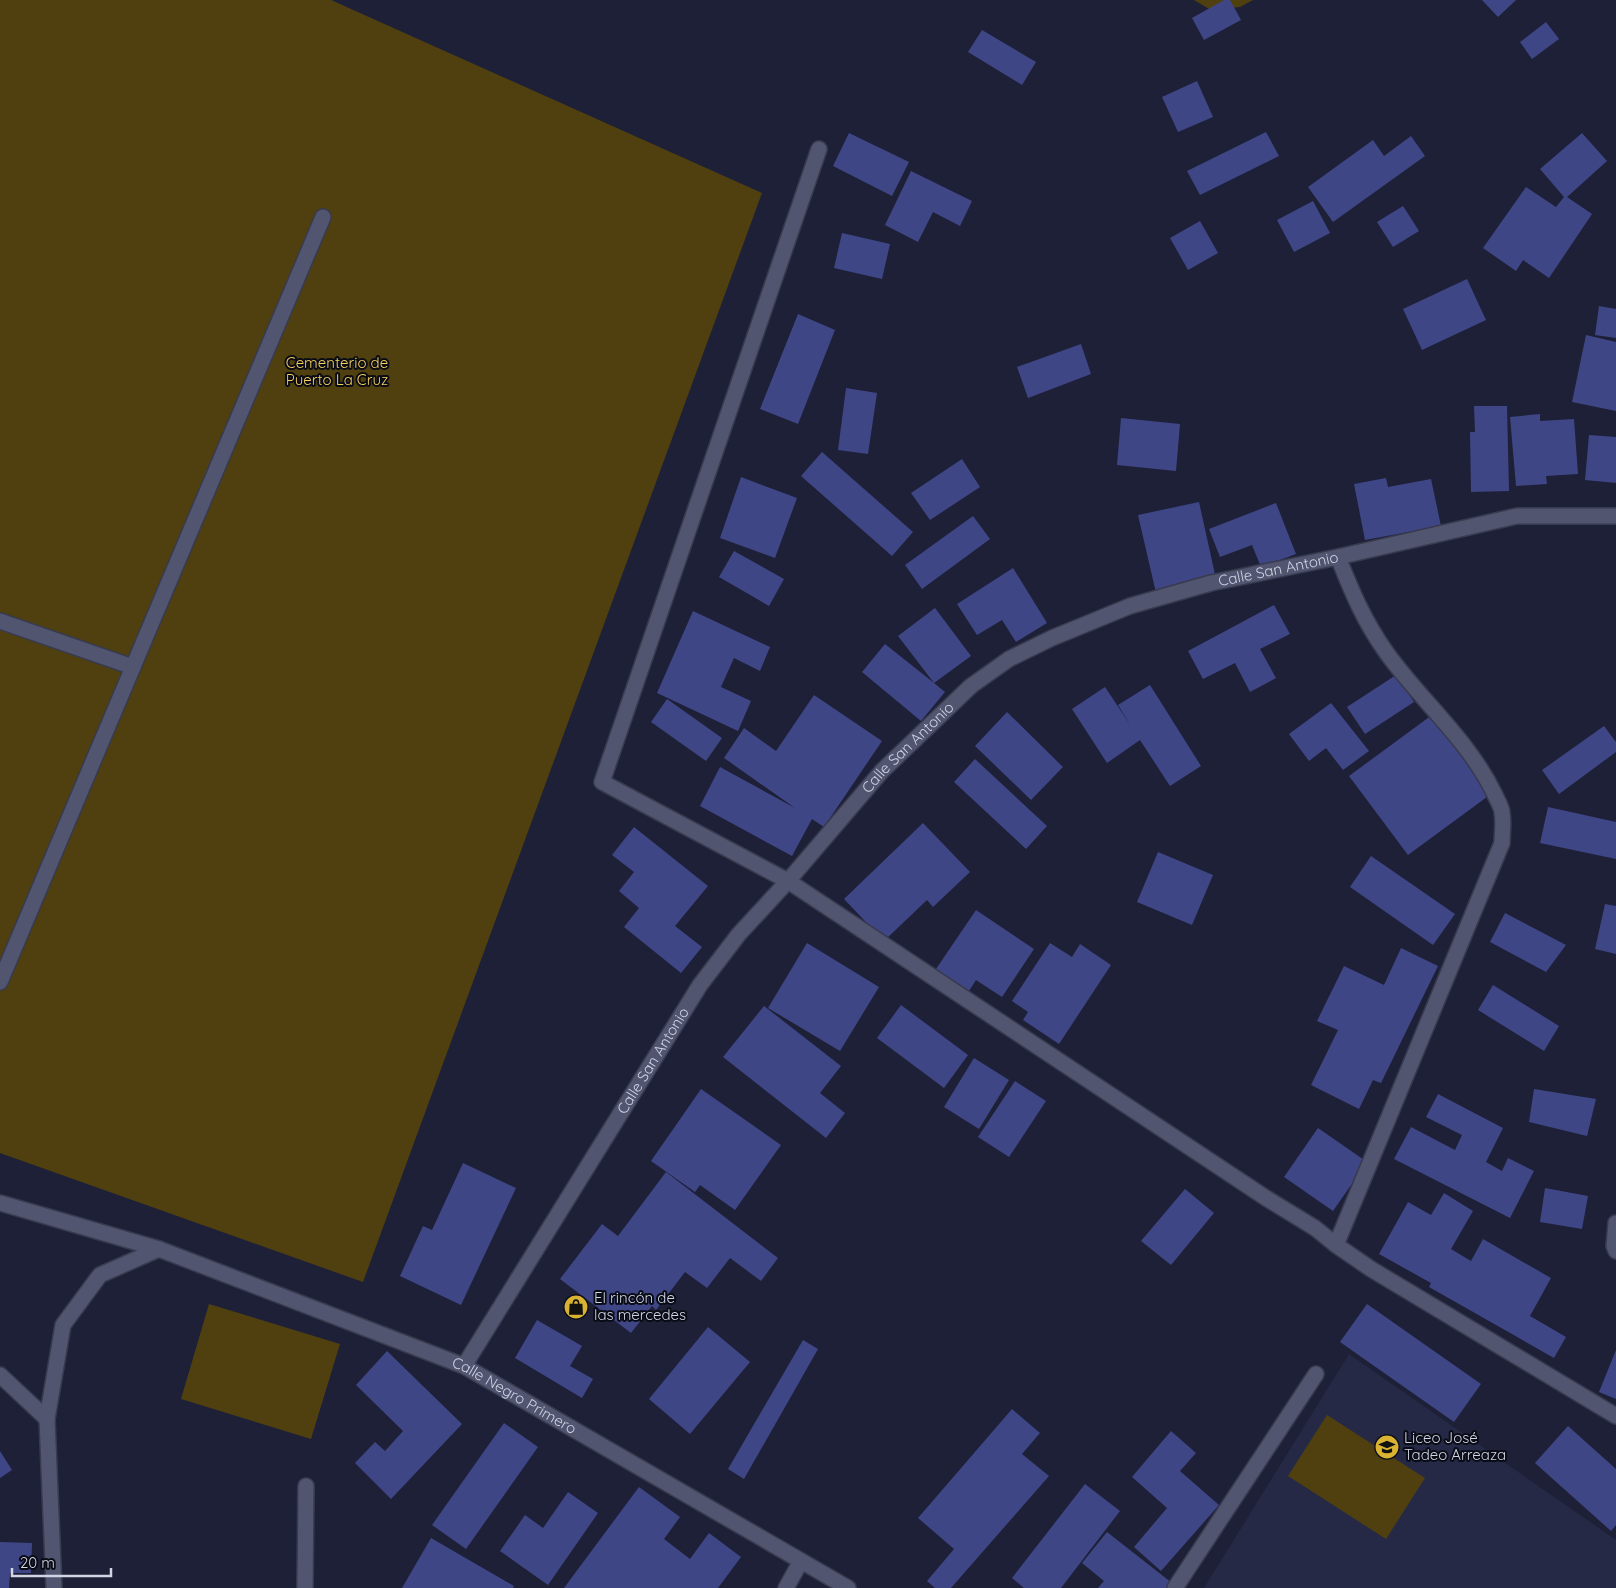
<svg xmlns="http://www.w3.org/2000/svg" width="1616" height="1588" viewBox="0 0 1616 1588" font-family="Quicksand,sans-serif">
  <style>
    .built { fill: #252946 }
    .green { fill: #50400f }
    .building { fill: #3f4686 }
    .lines { fill: none; stroke-linecap: round; stroke-linejoin: round }
    .minor-casing { stroke: #383a4e; stroke-width: 18 }
    .minor { stroke: #515570; stroke-width: 15 }
    .labels { text-anchor: middle; stroke-width: 4; stroke-linejoin: round; paint-order: stroke }
    .park-label { font-size: 15px; fill: #f5d05f; stroke: #090b15 }
    .street-label { font-size: 15px; fill: #d1d4e4; stroke: #090b15 }
    .poi-label { font-size: 15px; fill: #d1d4e4; stroke: #090b15; text-anchor: start }
  </style>
  <rect width="100%" height="100%" fill="#1d2037"/>
  <polygon class="built" points="1349,1354 1616,1540 1616,1588 1204,1588"/>
  <g class="green">
    <polygon points="0,0 331,0 762,193 363,1282 0,1153"/>
    <polygon points="1194,0 1253,0 1240,7 1211,10"/>
    <polygon points="209,1304 340,1344 311,1439 181,1399"/>
    <polygon points="1327,1415 1425,1478 1386,1539 1288,1476"/>
  </g>
  <g class="building">
    <polygon points="1224,0 1230,0 1241,20 1204,40 1192,18"/>
    <polygon points="1482,0 1516,0 1498,17"/>
    <polygon points="1546,22 1559,39 1532,59 1520,42"/>
    <polygon points="982,30 1036,62 1022,85 968,52"/>
    <polygon points="1197,81 1213,117 1178,132 1162,97"/>
    <polygon points="1266,132 1279,156 1200,195 1187,171"/>
    <polygon points="849,133 909,162 892,196 833,166"/>
    <polygon points="1582,133 1607,161 1567,197 1592,214 1549,278 1523,260 1516,271 1483,248 1526,187 1556,207 1564,197 1540,169"/>
    <polygon points="1411,136 1425,156 1333,222 1308,187 1373,140 1384,156"/>
    <polygon points="911,171 972,201 960,226 933,212 918,242 885,225"/>
    <polygon points="1313,201 1330,233 1294,252 1277,220"/>
    <polygon points="1403,206 1419,231 1393,247 1377,222"/>
    <polygon points="1200,221 1218,253 1188,270 1170,238"/>
    <polygon points="842,233 890,244 882,279 834,268"/>
    <polygon points="1467,279 1486,320 1422,350 1403,309"/>
    <polygon points="1599,306 1616,309 1616,338 1595,335"/>
    <polygon points="798,314 835,330 798,424 760,409"/>
    <polygon points="1586,335 1616,342 1616,411 1572,402"/>
    <polygon points="1081,344 1091,374 1028,398 1017,367"/>
    <polygon points="846,388 877,393 868,454 838,450"/>
    <polygon points="1474,406 1507,406 1509,491 1471,492 1470,432 1475,432"/>
    <polygon points="1540,414 1540,421 1574,419 1578,474 1546,476 1547,484 1516,486 1510,417"/>
    <polygon points="1121,418 1180,424 1176,471 1117,465"/>
    <polygon points="1589,435 1616,437 1616,483 1585,480"/>
    <polygon points="822,452 913,532 892,556 801,476"/>
    <polygon points="962,459 980,487 930,520 911,493"/>
    <polygon points="741,477 797,498 775,558 720,538"/>
    <polygon points="1386,478 1388,487 1431,479 1441,526 1365,540 1354,484"/>
    <polygon points="1199,502 1216,579 1156,593 1138,515"/>
    <polygon points="1276,503 1296,554 1261,567 1252,545 1220,557 1209,529"/>
    <polygon points="973,516 990,539 922,589 905,565"/>
    <polygon points="734,551 784,579 769,606 719,577"/>
    <polygon points="1013,568 1047,623 1016,642 1002,620 977,635 957,604"/>
    <polygon points="1274,605 1290,634 1260,649 1276,678 1250,692 1235,663 1203,679 1188,651"/>
    <polygon points="935,608 971,656 934,683 945,692 921,721 862,672 885,644 934,683 898,636"/>
    <polygon points="693,611 770,647 760,671 734,658 721,687 751,701 738,731 657,693"/>
    <polygon points="1396,675 1414,702 1365,734 1347,707"/>
    <polygon points="1150,685 1201,766 1170,786 1140,740 1107,763 1072,709 1105,687 1131,726 1118,705"/>
    <polygon points="814,695 882,741 824,827 812,819 792,856 700,806 720,767 795,808 724,758 744,728 776,751"/>
    <polygon points="667,699 722,738 706,761 651,722"/>
    <polygon points="1331,703 1369,751 1343,770 1326,748 1309,761 1289,734"/>
    <polygon points="1007,712 1063,767 1031,800 975,746"/>
    <polygon points="1432,715 1491,794 1408,855 1349,776"/>
    <polygon points="1604,726 1616,742 1616,752 1559,794 1542,770"/>
    <polygon points="975,759 1047,826 1026,849 954,782"/>
    <polygon points="1548,807 1616,822 1616,859 1540,843"/>
    <polygon points="923,823 970,872 933,907 927,900 884,941 844,899"/>
    <polygon points="634,827 708,886 675,926 702,947 681,973 624,927 639,908 619,891 634,872 612,855"/>
    <polygon points="1158,852 1213,875 1192,925 1137,902"/>
    <polygon points="1371,856 1455,914 1433,945 1350,887"/>
    <polygon points="1605,904 1616,906 1616,954 1595,949"/>
    <polygon points="976,910 1034,949 1002,997 976,980 969,991 936,969"/>
    <polygon points="1505,913 1566,945 1546,972 1490,942"/>
    <polygon points="807,943 879,987 840,1051 768,1008"/>
    <polygon points="1050,943 1072,957 1080,944 1111,965 1059,1044 1023,1020 1028,1012 1012,1001"/>
    <polygon points="1401,948 1438,966 1381,1083 1373,1080 1359,1109 1311,1085 1338,1030 1317,1021 1344,966 1384,985"/>
    <polygon points="1493,985 1559,1026 1544,1051 1478,1010"/>
    <polygon points="901,1005 968,1055 944,1088 877,1038"/>
    <polygon points="764,1006 841,1066 820,1093 845,1113 826,1138 723,1057"/>
    <polygon points="974,1058 1009,1080 979,1129 944,1107"/>
    <polygon points="1015,1081 1046,1101 1009,1157 978,1137"/>
    <polygon points="701,1089 781,1145 735,1210 700,1185 695,1192 651,1161"/>
    <polygon points="1534,1089 1596,1099 1587,1136 1529,1122"/>
    <polygon points="1438,1094 1503,1128 1486,1162 1502,1171 1508,1158 1534,1171 1510,1218 1394,1159 1411,1127 1455,1150 1462,1135 1426,1117"/>
    <polygon points="1318,1128 1367,1162 1333,1211 1284,1177"/>
    <polygon points="463,1163 516,1188 461,1305 400,1276 423,1226 432,1230"/>
    <polygon points="666,1172 778,1258 761,1281 730,1258 707,1288 685,1272 656,1310 652,1306 631,1333 560,1279 602,1224 618,1236"/>
    <polygon points="1545,1188 1588,1196 1582,1229 1540,1222"/>
    <polygon points="1185,1189 1214,1213 1171,1265 1141,1241"/>
    <polygon points="1444,1193 1473,1211 1451,1249 1471,1261 1483,1239 1551,1278 1530,1316 1566,1337 1554,1358 1429,1287 1431,1283 1379,1254 1408,1202 1431,1215"/>
    <polygon points="1367,1304 1481,1384 1454,1422 1340,1342"/>
    <polygon points="537,1320 582,1346 570,1366 593,1379 582,1398 515,1358"/>
    <polygon points="708,1327 750,1362 690,1434 649,1399"/>
    <polygon points="803,1340 818,1349 744,1479 728,1469"/>
    <polygon points="1616,1350 1616,1399 1599,1392"/>
    <polygon points="387,1351 462,1424 391,1499 355,1463 375,1442 385,1451 403,1431 356,1385"/>
    <polygon points="1012,1409 1040,1433 1022,1454 1049,1476 951,1588 935,1588 927,1581 954,1549 918,1518"/>
    <polygon points="504,1423 538,1447 466,1549 432,1525"/>
    <polygon points="1568,1426 1616,1469 1616,1525 1611,1531 1535,1463"/>
    <polygon points="1171,1431 1196,1453 1180,1471 1219,1505 1161,1571 1134,1547 1167,1508 1132,1477"/>
    <polygon points="0,1451 12,1470 0,1478"/>
    <polygon points="1085,1484 1120,1511 1061,1588 1024,1588 1012,1578"/>
    <polygon points="639,1487 680,1517 664,1539 690,1559 709,1533 741,1557 718,1588 564,1588"/>
    <polygon points="568,1492 598,1513 548,1585 500,1551 525,1515 543,1528"/>
    <polygon points="1107,1532 1172,1583 1169,1588 1098,1588 1104,1581 1082,1563"/>
    <polygon points="431,1538 514,1586 513,1588 402,1588"/>
    <polygon points="0,1542 32,1543 31,1573 10,1573 9,1588 0,1588"/>
  </g>
  <g class="lines">
    <defs>
      <g id="minor">
        <polyline points="819,149 602,782 788,881 1266,1198 1315,1228 1336,1245 1371,1269 1616,1416"/>
        <polyline points="0,621 133,667"/>
        <polyline points="0,982 323,217"/>
        <polyline points="0,1203 159,1249"/>
        <polyline points="1616,1223 1614,1246 1616,1251"/>
        <path d="M1336 1245 1502 843C1502 833 1504 822 1502 813 1502 807 1497 800 1495 795 1469 740 1421 701 1386 652 1364 621 1352 592 1338 557"/>
        <path id="s1" d="M464 1366 700 985 739 934 788 881 882 771 971 686 1009 659 1052 638 1130 606 1211 583 1338 557 1517 516H1616"/>
        <polyline points="0,1375 47,1419"/>
        <path id="s2" d="M54 1588 47 1419 63 1325 100 1275 159 1249 464 1366 848 1588"/>
        <polyline points="305,1588 306,1486"/>
        <polyline points="786,1588 801,1561"/>
        <polyline points="1175,1588 1316,1374"/>
      </g>
    </defs>
    <use href="#minor" class="minor-casing"/>
    <use href="#minor" class="minor"/>
  </g>
  <defs>
    <symbol id="shop-disc" viewBox="-11 -11 22 22"><circle r="9.5" fill="#dab333" stroke="#090b15"/><path d="M-5-2.5h2.3a2.7 3.5 0 0 1 5.4 0H5L5.5 6h-11ZM-1.5-2.5h3a1.5 2.3 0 0 0-3 0Z" fill="#111"/></symbol>
    <symbol id="school-disc" viewBox="-11 -11 22 22"><circle r="9.5" fill="#dab333" stroke="#090b15"/><path d="M0-5L7-2L0 1L-7-2ZM-4 1L0 2.5L4 1V4Q0 6-4 4Z" fill="#111"/></symbol>
  </defs>
  <g fill-rule="evenodd">
    <use href="#shop-disc" x="562" y="1293" width="28" height="28"/>
    <use href="#school-disc" x="1373" y="1433" width="28" height="28"/>
  </g>
  <g class="labels">
    <g class="park-label">
      <text x="337" y="368">Cementerio de<tspan x="337" dy="17">Puerto La Cruz</tspan></text>
    </g>
    <g class="street-label">
      <text dy="5" stroke="none"><textPath href="#s1" startOffset="1184">Calle San Antonio</textPath></text>
      <text dy="5" stroke="none"><textPath href="#s1" startOffset="764">Calle San Antonio</textPath></text>
      <text dy="5" stroke="none"><textPath href="#s1" startOffset="359">Calle San Antonio</textPath></text>
      <text dy="5" stroke="none"><textPath href="#s2" startOffset="776">Calle Negro Primero</textPath></text>
    </g>
    <g class="poi-label">
      <text x="594" y="1303">El rincón de<tspan x="594" dy="17">las mercedes</tspan></text>
      <text x="1404" y="1443">Liceo José<tspan x="1404" dy="17">Tadeo Arreaza</tspan></text>
    </g>
  </g>
  <path d="M12 1568v8h99v-8" fill="none" stroke="#d1d4e4" stroke-width="2.5"/>
  <text x="20" y="1568" font-size="15" fill="#d1d4e4" stroke="#090b15" stroke-width="4" paint-order="stroke">20 m</text>
</svg>
